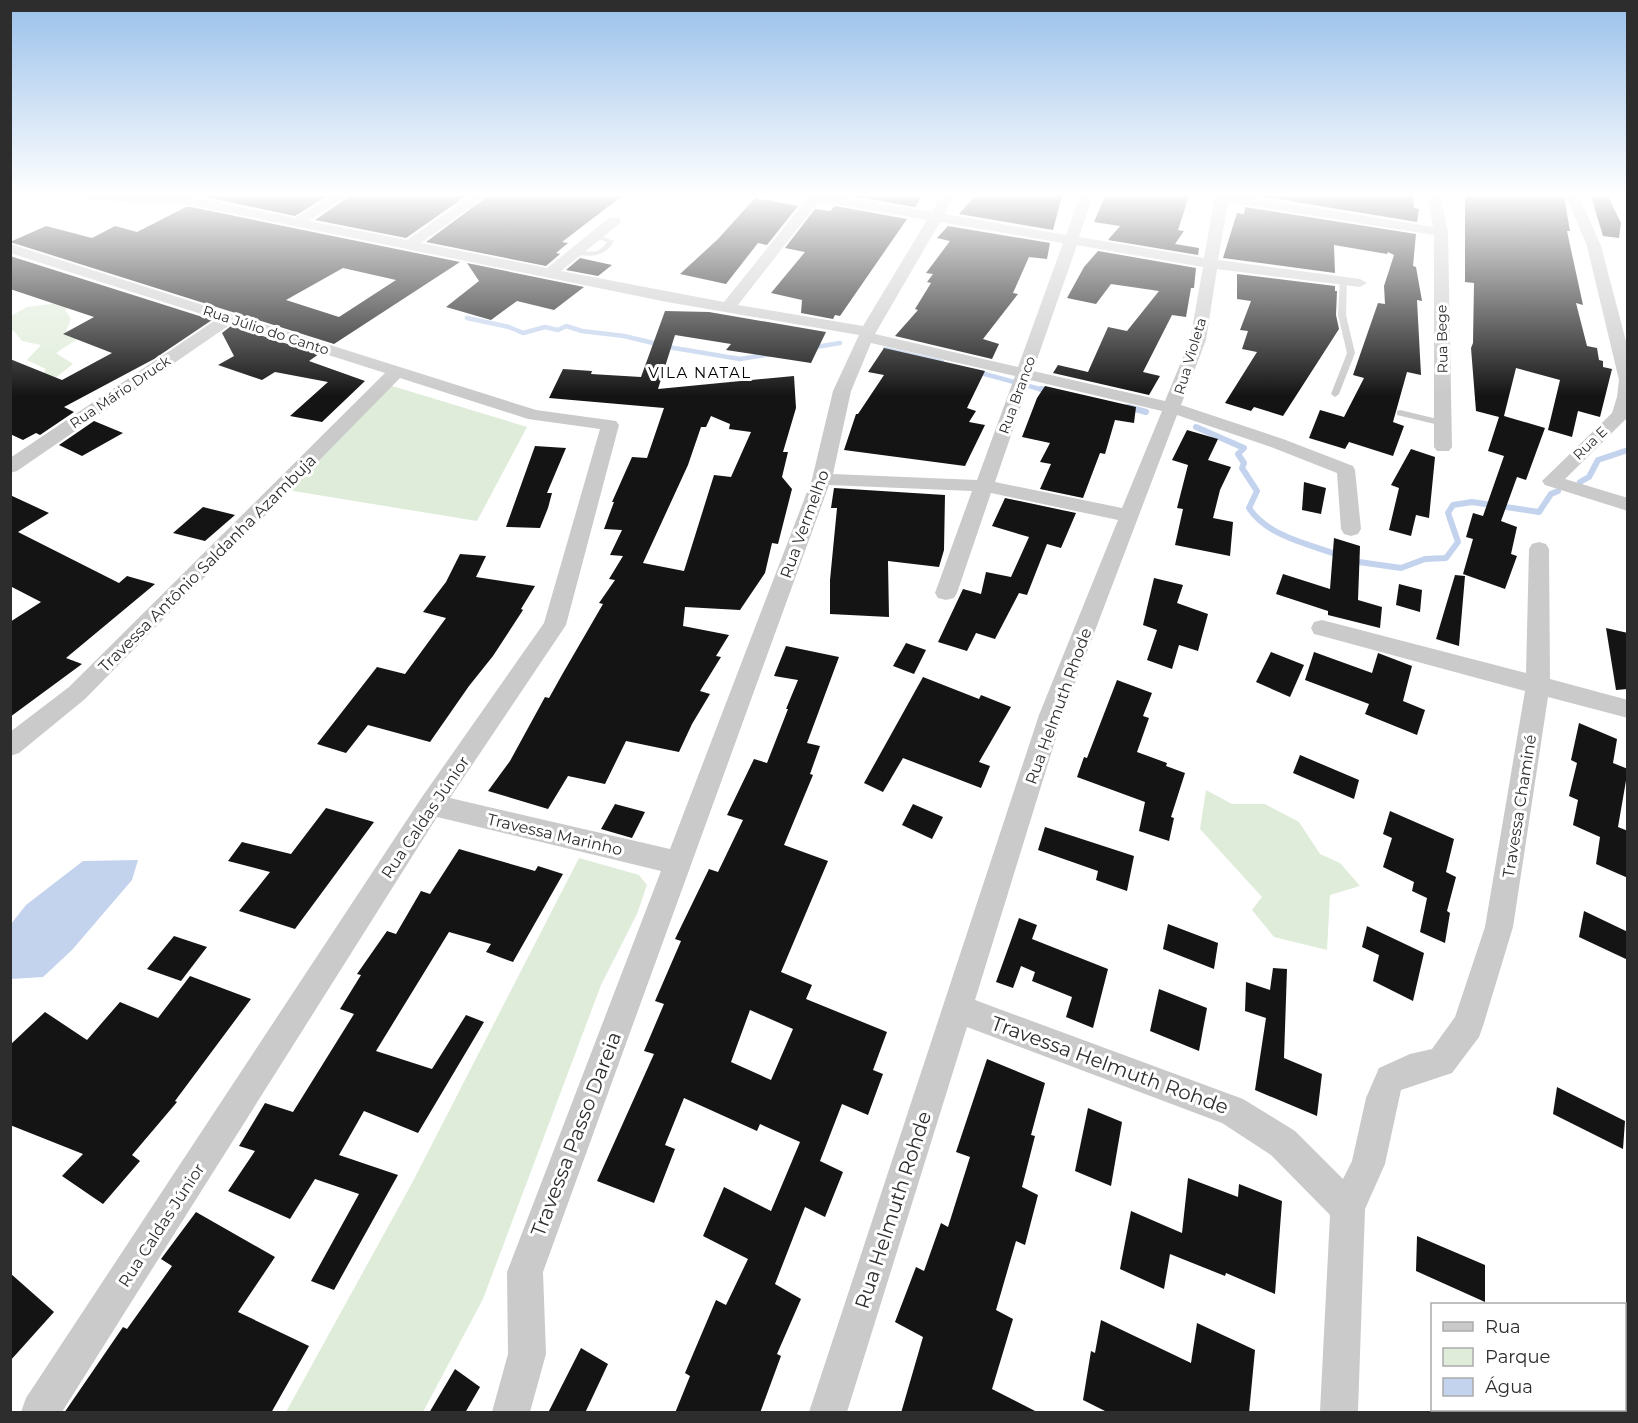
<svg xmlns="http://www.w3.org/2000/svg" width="1638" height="1423" viewBox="0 0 1638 1423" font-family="Montserrat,sans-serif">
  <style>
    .green { fill: #dfecd9 }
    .water { fill: #c3d3ee }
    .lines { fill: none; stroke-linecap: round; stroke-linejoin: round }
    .stream-far1 { stroke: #c3d3ee; stroke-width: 4.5 }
    .stream { stroke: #c3d3ee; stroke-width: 6 }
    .building { fill: #141414; fill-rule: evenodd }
    .service { fill: #cacaca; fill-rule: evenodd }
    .minor { fill: #cacaca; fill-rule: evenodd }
    .labels { text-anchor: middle; stroke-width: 6; stroke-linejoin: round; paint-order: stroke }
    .far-street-label { font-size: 14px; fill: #2d2d2d; stroke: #fff }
    .far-neighbourhood-label { font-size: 15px; letter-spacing: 1.5px; fill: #000; stroke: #fff }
    .street-label { font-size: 16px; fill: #2d2d2d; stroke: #fff }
    .near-street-label { font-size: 20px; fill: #2d2d2d; stroke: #fff }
  </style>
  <rect width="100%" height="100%" fill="#fff"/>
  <g class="green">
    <polygon points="66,299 72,304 65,310 71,319 66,332 80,337 56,353 73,364 55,378 42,378 46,369 27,360 41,345 22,341 14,331 11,330 11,316 27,307 52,304"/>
    <polygon points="389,385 527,427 477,521 287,490"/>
    <polygon points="1206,790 1232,804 1265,804 1299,822 1320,854 1340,863 1360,886 1330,895 1327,950 1274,937 1252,910 1262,897 1200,829"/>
    <polygon points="579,858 639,875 647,885 637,914 601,985 483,1299 423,1412 286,1412 411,1185"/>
  </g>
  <polygon class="water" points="138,860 132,880 72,950 43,977 11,979 11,924 26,905 83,861"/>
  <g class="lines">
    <g class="stream-far1">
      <polyline points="467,318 509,327 523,333 545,327 558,330 566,326 582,331 624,336 674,348 740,359 772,354"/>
      <polyline points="810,348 840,343"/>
      <polyline points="885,349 942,362"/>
      <polyline points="974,371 1047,391"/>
    </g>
    <g class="stream">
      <polyline points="1041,389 1052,392"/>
      <polyline points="1128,407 1146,412"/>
      <path d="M1196 427 1244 448 1238 454 1244 463 1242 468 1257 491 1249 508C1268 537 1310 544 1341 556"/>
      <polyline points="1580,482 1589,477 1598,460 1628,450"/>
      <polyline points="1352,561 1401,568 1425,559 1446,558 1458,542 1448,513 1453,505 1472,502 1539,512 1551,494 1558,491"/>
    </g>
  </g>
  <g class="building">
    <polygon points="207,196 327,196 295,216 205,197"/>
    <polygon points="350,196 466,196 406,238 315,220"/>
    <polygon points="488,196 622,196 562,242 568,243 556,253 560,254 546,266 426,242"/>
    <polygon points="852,196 922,196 915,207"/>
    <polygon points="975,196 1062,196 1053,230 959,214"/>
    <polygon points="1105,196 1189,196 1178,230 1184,231 1175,244 1199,248 1198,255 1108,240 1120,226 1094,222"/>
    <polygon points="1259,196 1413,196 1414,208 1419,209 1417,222"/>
    <polygon points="1465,196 1564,196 1570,231 1567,231 1583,305 1576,303 1587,346 1597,348 1599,360 1603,361 1603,367 1612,369 1600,417 1578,411 1572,437 1548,430 1560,380 1516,368 1504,416 1545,428 1526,480 1517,477 1501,521 1517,527 1511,554 1517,556 1505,589 1463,574 1473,539 1466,537 1473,513 1483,516 1504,456 1488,451 1499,417 1476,411 1471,348 1473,343 1474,283 1465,282"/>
    <polygon points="1591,196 1608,196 1621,223 1619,238 1603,236"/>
    <polygon points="755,198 798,206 767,245 758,243 726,284 680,274 718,239"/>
    <polygon points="835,206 907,219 840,316 835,315 833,319 801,313 802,300 771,293 805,252 785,248 815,209 830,211"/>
    <path d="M186 207H191L460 262 334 344 10 242 46 226 92 238 115 226 137 232ZM343 268 396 280 339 317 286 300Z"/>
    <polygon points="1245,207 1416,234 1413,266 1416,267 1422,301 1417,300 1421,375 1407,372 1393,422 1404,426 1393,456 1349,442 1345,449 1309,438 1320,410 1344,417 1364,378 1353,375 1378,303 1385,304 1384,286 1394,255 1388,252 1387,254 1334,245 1335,273 1223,258 1237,213 1244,214"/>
    <polygon points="948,226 1050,243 1047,259 1029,257 1013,293 1018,294 983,339 999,344 992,359 895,336 918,310 915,309 931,283 927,282 933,274 926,273 950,241 937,238"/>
    <polygon points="1098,251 1196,268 1194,288 1191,288 1186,317 1172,315 1143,372 1160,376 1149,395 1053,373 1058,365 1088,372 1108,327 1127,331 1159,291 1111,284 1096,304 1067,298 1084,267"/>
    <polygon points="10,256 212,320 154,359 64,407 74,412 40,435 36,433 23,440 10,434 10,359 62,380 112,353 63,334 94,317 10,289"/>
    <polygon points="580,258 612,265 598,276 566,270"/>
    <polygon points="467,263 584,287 554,310 517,301 491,320 446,307 479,281"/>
    <polygon points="1237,274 1335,286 1335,291 1337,291 1336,315 1339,329 1283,416 1254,407 1251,411 1225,403 1257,352 1242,349 1248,331 1240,330 1251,301 1237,299"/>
    <path d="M665 311 709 312 826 332 811 363 726 350 731 344 675 335 658 389 794 376 796 408 783 452H788L782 477 792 489 778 544 772 543 765 573 740 610 685 607 683 626 729 635 716 656 721 657 700 691 710 694 692 724 679 752 626 741 605 784 568 776 548 809 488 791 510 761 545 697 549 698 563 673 603 604 599 603 615 580 609 579 623 556 610 555 622 530 604 529 614 502H612L632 457 647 458 664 408 549 398 563 369 592 371 591 374 641 377ZM711 416 730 424 729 429 751 432 731 477 714 475 684 571 643 563 688 465 701 427H706Z"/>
    <polygon points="231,326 319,354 309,361 365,381 322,422 290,416 328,382 275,372 262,380 218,365 234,356 222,333"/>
    <polygon points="884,348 985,371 967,408 976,411 969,422 985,425 965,466 844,450 856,414 858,414 884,375 868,372"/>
    <polygon points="1045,386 1136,407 1134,423 1115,420 1105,454 1100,453 1083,498 1040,489 1051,464 1040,462 1050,443 1022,437 1037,398"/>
    <polygon points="94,421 123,433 82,456 59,445"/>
    <polygon points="1187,430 1218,439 1208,460 1231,467 1220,490 1213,518 1233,522 1230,556 1175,545 1183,509 1177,508 1188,465 1172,460"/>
    <polygon points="535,446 566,448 547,493 552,493 548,508 540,528 506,527"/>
    <polygon points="1411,449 1435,457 1429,518 1416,515 1411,536 1389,530 1399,488 1391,485"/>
    <polygon points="1304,482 1326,488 1321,514 1302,510"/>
    <polygon points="834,488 945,495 944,550 939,567 888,561 889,617 830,614 830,580 837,508 831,508"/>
    <polygon points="10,495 49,513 18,532 119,583 127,576 155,584 66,658 82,664 10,717 10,622 41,602 10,586"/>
    <polygon points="1005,498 1076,513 1061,548 1047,544 1027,595 1019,593 995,639 976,633 967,651 938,642 963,589 981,594 986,572 1011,577 1029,537 992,526"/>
    <polygon points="203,507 235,515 205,541 173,533"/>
    <polygon points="1334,538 1360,546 1358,600 1382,607 1380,628 1328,615 1328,611 1276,594 1283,574 1330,589"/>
    <polygon points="460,554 486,556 476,577 535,586 521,609 523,610 493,656 469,686 430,742 368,725 346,753 317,744 377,667 405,674 446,618 423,612 446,582"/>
    <polygon points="1455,575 1465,576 1459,646 1436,639"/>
    <polygon points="1154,578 1183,585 1177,603 1208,614 1198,651 1179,645 1172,669 1147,660 1157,630 1143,625"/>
    <polygon points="1399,584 1422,590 1420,612 1396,605"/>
    <polygon points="1606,628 1628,633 1628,689 1616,690"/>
    <polygon points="906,643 926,650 914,674 893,666"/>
    <path d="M786 646 839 657 807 743 820 746 810 774 813 775 784 845 828 861 781 972 812 985 806 999 887 1032 873 1070 883 1074 868 1115 842 1104 820 1161 843 1172 825 1217 805 1207 775 1284 801 1299 777 1354 781 1356 760 1413H675L690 1376 685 1373 716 1300 726 1305 748 1259 703 1236 724 1187 771 1211 800 1142 760 1124 757 1131 684 1098 665 1145 675 1149 654 1203 597 1181 654 1054 644 1051 664 1004 655 1001 681 941 675 939 709 869 718 872 743 820 727 815 754 759 767 763 788 709H786L798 680 774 676ZM750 1010 793 1029 771 1080 731 1062Z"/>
    <polygon points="1271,652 1304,665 1290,697 1256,682"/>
    <polygon points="1314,652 1372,673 1378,653 1412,666 1403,701 1425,710 1417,735 1365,714 1369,704 1305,680"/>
    <polygon points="923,677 979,699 981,695 1011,707 979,762 990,766 981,788 903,758 883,792 864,783"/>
    <polygon points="1117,680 1152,693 1143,716 1149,718 1137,752 1167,763 1166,766 1185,773 1171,817 1174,818 1169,841 1139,831 1145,802 1077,777 1084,757 1087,758"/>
    <polygon points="1579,723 1617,739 1613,763 1628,769 1618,827 1628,831 1628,878 1596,864 1600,837 1573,825 1578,800 1569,796 1577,763 1571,760"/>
    <polygon points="1300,755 1359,780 1354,799 1293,773"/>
    <polygon points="615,804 645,812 632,838 601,829"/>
    <polygon points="913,804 943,817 932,839 902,825"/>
    <polygon points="326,808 374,822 295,929 239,911 270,872 228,861 242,842 291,854"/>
    <polygon points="1390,811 1454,839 1446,872 1456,877 1447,911 1450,913 1445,943 1420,932 1427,898 1412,891 1414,882 1383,867 1392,838 1383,834"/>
    <polygon points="1045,827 1134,856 1127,891 1096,880 1098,871 1038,850"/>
    <polygon points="459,849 535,871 538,866 563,874 513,962 486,952 491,944 449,932 376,1051 432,1069 466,1015 484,1022 418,1133 364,1111 339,1155 398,1175 334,1290 311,1281 359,1194 315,1179 290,1219 228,1191 255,1151 239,1146 265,1103 293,1112 354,1014 340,1009 361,975 357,974 387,931 396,934 421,891 430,894"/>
    <polygon points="1584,911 1628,932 1628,960 1579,937"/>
    <polygon points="1019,918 1037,925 1032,939 1108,969 1093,1028 1066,1017 1072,997 1032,981 1035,972 1021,966 1013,988 996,982"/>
    <polygon points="1168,924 1218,943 1214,969 1163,949"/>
    <polygon points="1367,926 1424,953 1413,1001 1373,981 1379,955 1362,947"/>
    <polygon points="174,936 207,947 181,981 147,969"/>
    <polygon points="1273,968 1287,969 1284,1058 1322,1074 1317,1116 1255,1090 1266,1018 1245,1011 1246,982 1270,990"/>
    <polygon points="190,976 251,999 175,1101 177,1102 132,1155 140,1161 103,1204 62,1176 83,1154 10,1125 10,1045 45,1012 87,1040 120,1002 158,1018"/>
    <polygon points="1159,989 1207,1008 1199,1051 1150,1031"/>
    <polygon points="987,1059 1045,1083 1031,1135 1035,1136 1022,1187 1038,1195 1025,1245 1016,1241 996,1310 1013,1319 992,1389 1039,1413 901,1413 923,1337 895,1322 916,1267 924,1271 941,1223 948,1227 970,1157 956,1152"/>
    <polygon points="1557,1087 1625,1121 1623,1149 1553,1114"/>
    <polygon points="1088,1108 1122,1122 1111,1186 1075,1171"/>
    <polygon points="1188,1178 1238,1197 1239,1184 1282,1201 1275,1294 1226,1273 1225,1276 1170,1254 1164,1289 1120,1269 1131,1211 1182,1233"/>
    <polygon points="196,1212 275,1257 238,1312 309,1346 271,1413 64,1413 123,1327 127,1329 172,1266 161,1259"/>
    <polygon points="1417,1236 1485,1265 1485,1302 1416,1271"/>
    <polygon points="10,1273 54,1312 10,1361"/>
    <polygon points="1101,1320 1191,1363 1197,1323 1255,1350 1249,1413 1109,1413 1083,1400 1091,1351 1095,1353"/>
    <polygon points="581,1348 608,1364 585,1413 548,1413"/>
    <polygon points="455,1369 480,1387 465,1413 429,1413"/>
  </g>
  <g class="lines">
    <g class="service">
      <path d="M595 234 614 241C605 258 589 257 571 254L570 252C584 246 595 260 607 242L593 237 592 236Z"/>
      <polygon points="1340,279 1347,281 1346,315 1355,353 1339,394 1335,397 1331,394 1347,353 1338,315"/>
      <polygon points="1400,410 1446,421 1447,423 1443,426 1397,415 1397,411"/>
    </g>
    <g class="minor">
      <path d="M81 196 191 197 295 218 332 196H348L309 221 407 240 471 196H486L421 243 547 268 609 218H619L621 221 619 224 561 271 724 302 807 199 805 196H836L932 212 941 196H954L944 214 1066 235 1080 196H1093L1079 237 1204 258 1215 196H1243L1433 227 1427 196H1440L1448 232 1452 447 1449 451H1437L1434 447V235L1228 202 1218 260 1360 279 1367 283 1360 287 1217 269 1206 340 1181 405 1283 439 1353 466 1355 470 1361 529 1358 534 1351 536 1344 534 1341 529 1337 473 1271 447 1177 415 1063 715 975 1000 1243 1099 1295 1131 1343 1179 1352 1161 1366 1098 1379 1068 1410 1054 1432 1049 1455 1017 1485 927 1525 691 1322 636 1314 634 1311 628 1314 622 1322 620 1526 673 1529 549 1532 544 1539 542 1546 544 1549 549 1550 679 1628 700V718L1548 697 1513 927 1483 1026 1479 1037 1452 1073 1401 1090 1385 1164 1365 1209 1358 1412H1320L1330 1215 1271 1155 1222 1123 967 1027 847 1412H809L1039 715 1118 520 991 493 957 593 954 598 946 600 938 598 935 593 972 491 829 485 543 1272 546 1354 530 1412H492L508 1354 507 1272 661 871 437 817 62 1412H21L26 1398 422 797 544 623 600 429 528 419 400 378 85 699 19 753 10 756V732L69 687 385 373 231 324 17 471 10 473V458L217 319 10 253V244L536 410 616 421 619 425 566 625 450 798 670 849 812 479 833 391 859 335 667 302 191 205 87 200ZM819 201 927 220 863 326 738 305ZM940 222 1063 243 1018 367 875 334ZM1077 245 1203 267 1190 340 1165 401 1033 371ZM871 343 1015 376 977 480 833 474 851 391ZM1030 380 1162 411 1122 508 995 482Z"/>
      <polygon points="1566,196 1579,196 1601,246 1628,349 1628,417 1565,479 1628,498 1628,511 1545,485 1542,481 1612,413 1617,397 1619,380 1587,246"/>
    </g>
  </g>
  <linearGradient id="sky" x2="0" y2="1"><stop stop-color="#99c0ea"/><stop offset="0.49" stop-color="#fff"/><stop offset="1" stop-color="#fff" stop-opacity="0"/></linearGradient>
  <rect width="1638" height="396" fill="url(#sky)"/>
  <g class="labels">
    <g class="far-street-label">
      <text transform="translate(266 330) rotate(18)" y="5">Rua Júlio do Canto</text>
      <text transform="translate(1442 339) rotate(-91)" y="5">Rua Bege</text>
      <text transform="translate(1190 356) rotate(-73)" y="5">Rua Violeta</text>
      <text transform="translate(120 392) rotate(-34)" y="5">Rua Mário Druck</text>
      <text transform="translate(1017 395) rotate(-70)" y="5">Rua Branco</text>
      <text transform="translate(1590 443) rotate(-44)" y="5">Rua E</text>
    </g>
    <g class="far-neighbourhood-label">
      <text x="700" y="378">VILA NATAL</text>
    </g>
    <g class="street-label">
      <text transform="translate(804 524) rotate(-70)" y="6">Rua Vermelho</text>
      <text transform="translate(207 563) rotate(-45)" y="6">Travessa Antônio Saldanha Azambuja</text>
      <text transform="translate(1058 706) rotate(-70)" y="6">Rua Helmuth Rhode</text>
      <text transform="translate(1519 806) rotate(-81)" y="6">Travessa Chaminé</text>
      <text transform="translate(425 817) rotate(-56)" y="6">Rua Caldas Júnior</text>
      <text transform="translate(555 834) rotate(13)" y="6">Travessa Marinho</text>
      <text transform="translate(161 1225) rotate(-57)" y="6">Rua Caldas Júnior</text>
    </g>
    <g class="near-street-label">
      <text transform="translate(1110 1065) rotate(20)" y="7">Travessa Helmuth Rohde</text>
      <text transform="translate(576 1134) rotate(-69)" y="7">Travessa Passo Dareia</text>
      <text transform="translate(893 1210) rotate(-72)" y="7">Rua Helmuth Rohde</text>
    </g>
  </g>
  <rect width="1638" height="1423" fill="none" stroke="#2d2d2d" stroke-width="24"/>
  <rect x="1431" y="1303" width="195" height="108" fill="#ffffff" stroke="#ababab" stroke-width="1.5"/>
  <rect x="1443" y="1322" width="30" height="9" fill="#cacaca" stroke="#ababab" stroke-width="1.5"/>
  <text x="1485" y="1333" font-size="18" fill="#2d2d2d">Rua</text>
  <rect x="1443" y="1348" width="30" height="18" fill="#dfecd9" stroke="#ababab" stroke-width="1.5"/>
  <text x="1485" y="1363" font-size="18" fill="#2d2d2d">Parque</text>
  <rect x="1443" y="1378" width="30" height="18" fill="#c3d3ee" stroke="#ababab" stroke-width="1.5"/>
  <text x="1485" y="1393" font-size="18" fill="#2d2d2d">Água</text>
</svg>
